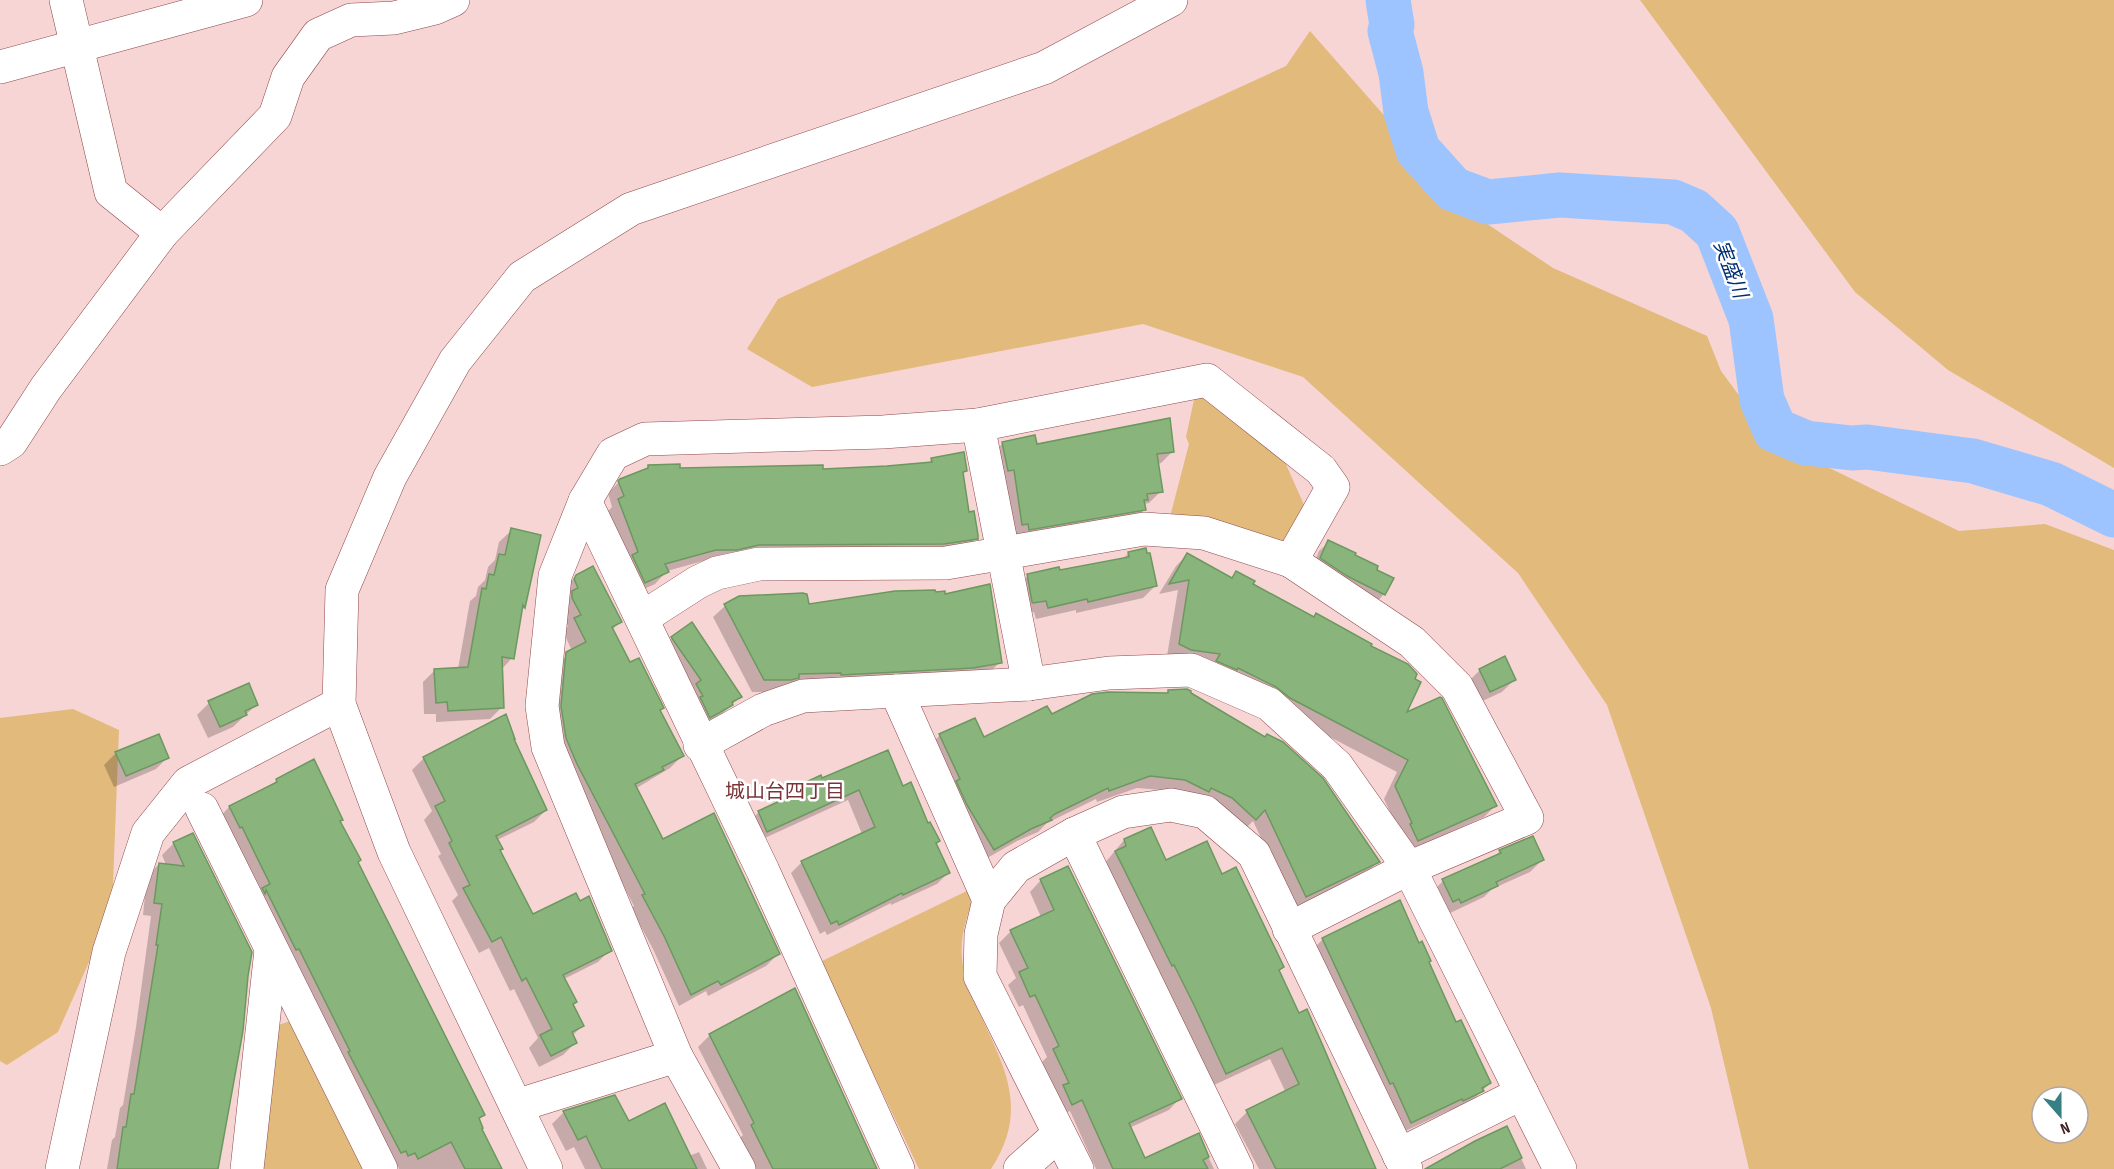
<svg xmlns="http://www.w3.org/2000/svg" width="2114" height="1169" viewBox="0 0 2114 1169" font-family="'Sofia Sans Condensed','Noto Sans JP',sans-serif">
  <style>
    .green { fill: #e1ba7c; fill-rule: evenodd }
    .shadow { fill: #0003 }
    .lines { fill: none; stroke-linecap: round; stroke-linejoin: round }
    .river { stroke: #9dc4ff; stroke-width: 45 }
    .building { fill: #89b57c; stroke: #6c985f; stroke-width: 1.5 }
    .minor-casing { stroke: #8f484b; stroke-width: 34 }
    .minor { stroke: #fff; stroke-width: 33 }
    .labels { text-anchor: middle; stroke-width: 5; stroke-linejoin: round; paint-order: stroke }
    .water-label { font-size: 20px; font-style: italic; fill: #002f71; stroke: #fff }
    .neighbourhood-label { font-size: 20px; fill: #793438; stroke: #fff }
  </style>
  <rect width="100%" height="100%" fill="#f7d5d4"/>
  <g class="green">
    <polygon points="1640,0 2114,0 2114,468 1948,370 1855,292"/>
    <path d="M1310 31 1468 211 1553 268 1707 336 1721 371 1772 440 1959 531 2045 524 2114 550V1169H1749L1711 1008 1607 705 1518 573 1303 377 1143 324 812 387 747 349 778 299 1286 66ZM2042 1097H2078V1133H2042Z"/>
    <polygon points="1205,393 1284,460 1305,507 1287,543 1170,517 1189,444 1186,437 1195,395"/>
    <polygon points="73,709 119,730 112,910 58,1032 7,1065 0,1061 0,718"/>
    <path d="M973 888 975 893C967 915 958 941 963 965 979 1039 1043 1090 991 1169H919L820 962Z"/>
    <polygon points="297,1019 364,1169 249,1169 275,1026"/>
  </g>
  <g class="shadow">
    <polygon points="1003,443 1036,446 1173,451 1161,463 1157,464 1161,491 1149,503 1143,504 1144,510 1132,522 1017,541 991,455"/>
    <polygon points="932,459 966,471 961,475 967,513 976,538 964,550 703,561 667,571 655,584 633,594 607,512 612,507 608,493 621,480 643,472 649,466 679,470 821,470 927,464"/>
    <polygon points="512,530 539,536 524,608 521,611 512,658 501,670 502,707 490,719 436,722 436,714 424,714 423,682 435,670 458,669 470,601 476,596 478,587 485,580 488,567 495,560 499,542"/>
    <polygon points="1329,542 1353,555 1375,570 1384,594 1375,604 1312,568 1319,551"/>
    <polygon points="1129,553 1155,586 1143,598 1076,613 1076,610 1036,619 1034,612 1022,614 1016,588 1028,576 1058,572 1122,559"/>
    <polygon points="1188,554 1230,579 1236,573 1251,585 1404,715 1496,805 1484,817 1406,852 1401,835 1384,799 1397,772 1278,710 1167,656 1178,590 1159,594 1176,566"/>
    <polygon points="576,576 620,622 612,630 630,664 659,711 682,756 670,768 635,789 662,841 778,954 766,966 708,996 706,991 679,1006 653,949 631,908 634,906 557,759 555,666 572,651 563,631 568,626 560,610 564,589"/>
    <polygon points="944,595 1000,662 988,674 778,692 752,692 713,617 725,606 739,597 807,605"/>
    <polygon points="672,638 740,697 720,716 698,729 660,650"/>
    <polygon points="1480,670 1514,680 1502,692 1478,703 1468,682"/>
    <polygon points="1169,691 1190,694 1378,862 1366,873 1294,908 1253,821 1243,831 1173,791 1137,788 1097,802 1096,799 1047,823 1038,832 1017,841 982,861 928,747 940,735 983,739 1051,716 1165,695"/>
    <polygon points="209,703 256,705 233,727 208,738 197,715"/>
    <polygon points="514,738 546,810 534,822 497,840 499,851 532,916 610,950 598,962 564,979 575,1002 572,1005 582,1026 572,1036 575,1043 563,1055 539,1067 529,1048 538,1038 514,989 510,991 489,948 479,953 452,901 458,895 438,856 441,854 424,820 432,811 412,770 424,758"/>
    <polygon points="116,753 167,758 156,769 114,787 104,765"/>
    <polygon points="277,780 339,822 356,863 483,1115 478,1120 480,1129 500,1169 399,1169 398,1166 396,1167 218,819 229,807 269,788"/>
    <polygon points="821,780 902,788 934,844 948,873 937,884 891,905 891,903 827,935 825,931 820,934 791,873 802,862 862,834 848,800 756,842 748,823 759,812 778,802 789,791"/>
    <polygon points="192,835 216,1169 107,1169 112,1140 115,1137 120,1108 123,1105 136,1027 151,916 143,915 147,876 159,864 166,865 162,855 174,843"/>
    <polygon points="1124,840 1165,862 1221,876 1282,967 1278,972 1375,1169 1259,1169 1235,1124 1247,1112 1286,1093 1270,1059 1214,1085 1104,864"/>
    <polygon points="1500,851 1542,860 1530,872 1492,889 1484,897 1448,914 1431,893 1443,881 1494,857"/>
    <polygon points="1041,880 1180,1098 1169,1110 1129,1128 1144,1160 1198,1135 1214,1169 1096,1169 1070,1111 1060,1115 1057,1094 1042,1062 1047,1057 1023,1005 1019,1007 1008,985 1016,978 999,943 1011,931 1041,917 1030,892"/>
    <polygon points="1323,939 1427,963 1455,1024 1490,1083 1470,1103 1451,1112 1450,1110 1399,1134 1311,951"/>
    <polygon points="710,1035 876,1169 756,1169 740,1138 743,1135 698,1047"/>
    <polygon points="564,1112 628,1123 689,1156 699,1152 707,1169 585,1169 574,1147 566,1151 552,1124"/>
    <polygon points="1507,1128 1526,1169 1429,1169"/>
  </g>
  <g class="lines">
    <polyline class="river" points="1388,0 1392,25 1390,31 1401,73 1406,112 1418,150 1453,189 1488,202 1560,195 1673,202 1694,211 1717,232 1751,319 1762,400 1775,430 1806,443 1852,448 1867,447 1973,461 2051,484 2114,515"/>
  </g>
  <g class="building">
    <polygon points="1170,418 1174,452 1157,454 1163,492 1147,494 1148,500 1144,500 1146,510 1029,530 1028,524 1022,525 1014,470 1008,471 1002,442 1035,435 1037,444"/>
    <polygon points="964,452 967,471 963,472 969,512 974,511 978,535 978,539 944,544 759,545 737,550 716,550 665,564 669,572 645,583 632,555 638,552 618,499 624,496 618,481 620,479 648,468 648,465 680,464 680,468 823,465 823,469 887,466 932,462 931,458"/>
    <polygon points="511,528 541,535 525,608 523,605 514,659 502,657 504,708 448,711 447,702 436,703 434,669 468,667 482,588 486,589 489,574 494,575 499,554 505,555"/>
    <polygon points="1328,540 1356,553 1355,555 1378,566 1377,570 1394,578 1385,595 1347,576 1320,558"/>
    <polygon points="1146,548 1147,553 1150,553 1157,586 1088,602 1087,599 1048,608 1046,601 1033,603 1032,602 1027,574 1059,567 1060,570 1129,557 1128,552"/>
    <polygon points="1187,553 1232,578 1236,571 1255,581 1253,584 1314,617 1316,613 1372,644 1371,646 1408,664 1417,674 1415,679 1421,682 1407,712 1440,697 1442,698 1497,806 1418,841 1410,824 1412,823 1395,786 1408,760 1290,698 1276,687 1238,668 1237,670 1216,661 1220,654 1191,650 1179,644 1189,580 1169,584"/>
    <polygon points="593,566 622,622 612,627 630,662 639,658 664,708 660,710 684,756 662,767 664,770 635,784 663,839 714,813 780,954 721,985 718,981 691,995 664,936 642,895 645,894 577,764 566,738 561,706 566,652 586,642 574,618 581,615 572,598 572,591 578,588 574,579 576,575"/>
    <polygon points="990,584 1002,663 973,668 841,675 841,673 799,674 799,678 791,680 764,680 724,604 739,596 803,593 807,594 809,604 895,591 935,590 936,592 945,591 945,594"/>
    <polygon points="692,622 742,697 732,702 733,705 710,718 700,697 703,696 696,684 701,680 671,637"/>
    <polygon points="1505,656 1516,680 1490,692 1479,669"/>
    <polygon points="249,683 258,705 245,711 247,715 220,727 208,701"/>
    <polygon points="1187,689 1191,691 1191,693 1265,737 1267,734 1283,742 1323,778 1380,862 1306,897 1265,810 1256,820 1232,798 1211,788 1209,792 1185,780 1150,776 1109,791 1108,788 1055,814 1050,818 1052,820 1031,829 994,850 967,805 956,781 960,779 939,734 975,718 984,737 1047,706 1052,714 1092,694 1108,692 1168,693 1168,690"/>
    <polygon points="506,714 515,739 514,739 547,810 496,836 503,849 500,850 533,914 576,893 580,901 589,896 612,951 563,975 577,1002 573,1004 584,1026 572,1032 577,1043 551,1056 540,1035 552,1029 526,978 522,981 501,937 492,942 463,888 470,885 449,843 452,841 435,806 445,801 423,757"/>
    <polygon points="159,734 169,758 126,776 115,752"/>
    <polygon points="888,750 903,786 911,782 928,823 930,822 940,841 936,843 950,873 903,895 902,893 839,925 837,921 831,924 801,861 875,827 859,790 767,832 758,811 791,796 789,790 821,775 822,778"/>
    <polygon points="314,759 343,820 340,821 361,860 358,862 485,1115 479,1118 483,1128 482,1129 502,1169 465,1169 451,1142 418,1159 415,1153 408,1156 406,1151 401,1153 348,1052 350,1051 299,949 296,950 266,890 265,894 262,888 270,884 242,827 240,828 229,806 277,782 276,779"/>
    <polygon points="1151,827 1166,860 1207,841 1222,874 1236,867 1284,967 1279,970 1299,1013 1307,1009 1376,1169 1276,1169 1246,1110 1299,1084 1282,1048 1226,1074 1195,1007 1174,965 1172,966 1115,851 1126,846 1124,839"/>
    <polygon points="193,833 252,952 248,976 243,1031 218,1169 117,1169 123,1127 126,1127 131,1094 134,1094 158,945 156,945 162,904 154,903 159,863 184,866 173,842"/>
    <polygon points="1533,836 1544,860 1496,882 1498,886 1461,903 1459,899 1453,902 1442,879 1501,853 1499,850"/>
    <polygon points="1068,866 1182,1099 1129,1123 1145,1158 1199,1133 1209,1157 1203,1160 1208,1169 1113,1169 1082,1100 1072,1105 1063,1085 1069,1083 1053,1049 1059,1046 1035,995 1030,997 1019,972 1028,968 1010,930 1054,910 1040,879"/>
    <polygon points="1400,900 1419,943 1422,941 1431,961 1429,962 1456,1022 1461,1020 1491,1083 1482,1088 1484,1091 1463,1101 1462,1099 1411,1123 1393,1083 1390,1084 1322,938"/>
    <polygon points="795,988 877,1169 773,1169 751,1125 754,1123 709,1034"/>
    <polygon points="615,1095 629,1121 665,1103 697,1169 602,1169 586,1136 578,1140 563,1111"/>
    <polygon points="1507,1126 1522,1158 1500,1169 1425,1169 1475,1141"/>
  </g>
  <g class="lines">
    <defs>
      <g id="minor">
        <polyline points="66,0 111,192 162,233"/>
        <polyline points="0,67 246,0"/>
        <polyline points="978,425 1029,684"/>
        <polyline points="0,449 11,442 46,388 162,233 275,116 288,77 318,35 351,20 394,18 435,8 453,0"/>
        <polyline points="585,501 763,871 898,1169"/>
        <polyline points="642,618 698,582 717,573 759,564 946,563 1144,529 1204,533 1291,561"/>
        <polyline points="896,691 989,900"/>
        <polyline points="700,745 763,710 803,696 1029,684 1109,673 1191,670 1269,704 1337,766 1409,868 1560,1169"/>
        <polyline points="202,809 381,1169"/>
        <polyline points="1074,834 1237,1169"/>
        <polyline points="516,1106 676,1056"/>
        <polyline points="1399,1155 1522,1093"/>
        <polyline points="62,1169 109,952 148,833 188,783 339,704"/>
        <polyline points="247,1169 271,950"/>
        <polyline points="546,1169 394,852 339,704 342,590 390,477 455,361 522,277 631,209 1044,68 1171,0"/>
        <polyline points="739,1169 676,1056 548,747 542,706 555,576 585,501 613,454 645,439 883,432 978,425 1207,380 1321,470 1333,487 1291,561 1412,642 1457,687 1527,818 1409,868 1289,929"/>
        <polyline points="1020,1169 1059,1134"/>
        <polyline points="1077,1169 980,976 981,934 989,900 1016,867 1074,834 1123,812 1171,805 1205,812 1254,854 1406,1169"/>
      </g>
    </defs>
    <use href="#minor" class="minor-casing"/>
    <use href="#minor" class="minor"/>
  </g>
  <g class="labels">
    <g class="water-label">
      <text transform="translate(1731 269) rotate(69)" y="7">実盛川</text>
    </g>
    <g class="neighbourhood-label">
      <text x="785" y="798">城山台四丁目</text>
    </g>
  </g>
  <g transform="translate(2060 1115) rotate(159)"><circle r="28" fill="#ffffff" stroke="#b1a5a5" stroke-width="1.5"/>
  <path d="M0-4.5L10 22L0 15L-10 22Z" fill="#367f82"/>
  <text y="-9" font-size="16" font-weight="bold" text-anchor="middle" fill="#3d1f1f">N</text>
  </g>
</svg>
